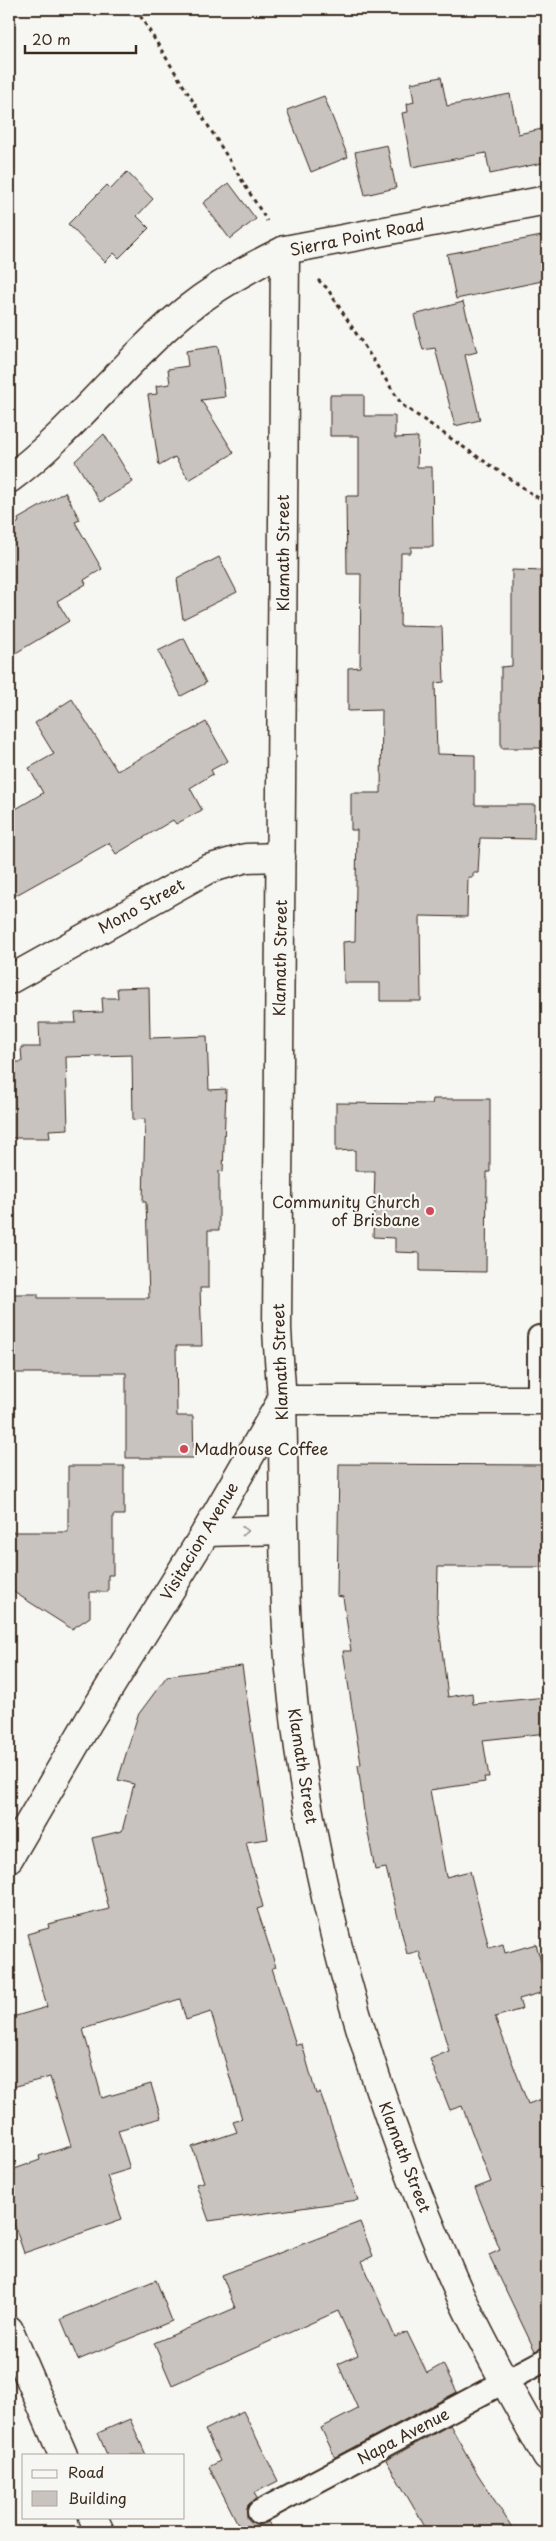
<svg xmlns="http://www.w3.org/2000/svg" width="556" height="2541" viewBox="0 0 556 2541" font-family="'Playpen Sans',sans-serif">
  <style>
    .building { fill: #c8c3be; stroke: #3b2a1e }
    .lines { fill: none; stroke-linecap: round; stroke-linejoin: round }
    .service-casing { stroke: #3b2a1e; stroke-width: 26 }
    .minor-casing { stroke: #3b2a1e; stroke-width: 31 }
    .tertiary-casing { stroke: #3b2a1e; stroke-width: 31 }
    .path { stroke: #3b2a1e; stroke-width: 3; stroke-dasharray: 4 4; stroke-linecap: butt }
    .service { stroke: #f6f6f2; stroke-width: 22 }
    .minor { stroke: #f6f6f2; stroke-width: 28 }
    .tertiary { stroke: #f6f6f2; stroke-width: 28 }
    .oneway { stroke: #989088 }
    .poi-dot { fill: #d1495b; stroke: #f6f6f2; stroke-width: 2 }
    .labels { text-anchor: middle; stroke-width: 4.5; stroke-linejoin: round; paint-order: stroke }
    .street-label { font-size: 16px; fill: #3b2a1e; stroke: #f6f6f2 }
    .poi-label { font-size: 16px; fill: #3b2a1e; stroke: #f6f6f2; text-anchor: end }
  </style>
  <rect width="100%" height="100%" fill="#f6f6f2"/>
  <filter id="ink" filterUnits="userSpaceOnUse"><feTurbulence type="fractalNoise" baseFrequency=".02" numOctaves="2"/><feDisplacementMap in="SourceGraphic" scale="10" xChannelSelector="R" yChannelSelector="G"/><feConvolveMatrix kernelMatrix="1 2 1 2 8 2 1 2 1" color-interpolation-filters="sRGB"/></filter>
  <g filter="url(#ink)">
    <g class="building">
      <polygon points="441,77 447,106 510,94 518,134 547,128 547,162 490,174 486,153 412,167 402,113 408,112 407,104 414,102 411,83"/>
      <polygon points="324,96 348,157 311,172 287,110"/>
      <polygon points="387,145 396,188 365,195 355,152"/>
      <polygon points="127,172 153,199 137,216 149,228 119,258 114,253 105,262 68,224 107,185 111,189"/>
      <polygon points="229,183 256,219 230,239 203,203"/>
      <polygon points="547,235 547,280 456,299 447,254"/>
      <polygon points="463,302 477,352 465,355 480,420 455,426 435,348 423,350 414,315"/>
      <polygon points="218,346 225,397 201,400 234,453 189,480 175,457 159,466 148,395 157,394 156,386 170,384 168,369 188,366 186,351"/>
      <polygon points="330,395 364,395 364,416 395,416 395,438 418,437 417,467 432,467 433,547 411,547 411,553 401,553 400,626 442,627 444,682 435,683 437,754 475,755 475,805 535,805 534,839 480,838 478,873 473,873 473,877 468,877 467,917 420,916 421,1001 380,1001 380,983 344,983 343,942 355,941 357,830 351,830 351,793 381,793 382,710 348,711 348,668 360,667 361,574 347,574 346,496 359,496 359,436 330,436"/>
      <polygon points="104,434 133,482 100,502 75,461"/>
      <polygon points="65,492 80,520 75,522 102,569 84,580 86,584 57,601 69,621 9,657 9,529 19,522 18,519"/>
      <polygon points="219,557 237,592 183,619 177,579"/>
      <polygon points="512,570 547,571 547,748 501,748 501,667 512,666"/>
      <polygon points="184,638 206,683 181,696 158,651"/>
      <polygon points="72,699 117,771 206,722 228,761 211,770 213,774 190,788 202,810 176,824 173,820 116,854 109,843 9,899 9,813 43,793 29,768 54,754 35,723"/>
      <polygon points="149,987 150,1038 207,1036 209,1090 226,1089 223,1172 219,1171 219,1230 208,1230 208,1288 200,1288 202,1346 176,1346 177,1416 193,1416 194,1458 126,1458 126,1373 9,1373 9,1294 38,1294 38,1298 149,1298 146,1202 143,1202 145,1119 133,1120 132,1055 66,1057 68,1129 49,1130 50,1138 9,1138 9,1062 22,1062 21,1047 40,1047 39,1023 76,1023 75,1013 103,1012 102,998 118,998 117,988"/>
      <polygon points="433,1099 490,1099 490,1172 487,1172 486,1272 420,1271 420,1253 395,1252 395,1238 373,1237 375,1171 355,1171 355,1150 336,1151 336,1103 432,1104"/>
      <polygon points="339,1464 547,1465 547,1567 438,1567 437,1611 448,1697 472,1693 473,1704 547,1697 547,1733 483,1740 489,1777 484,1777 485,1782 430,1790 446,1877 470,1871 489,1948 503,1944 505,1953 536,1944 547,1983 547,1991 519,1999 522,2009 495,2017 528,2104 547,2097 547,2346 535,2351 489,2255 500,2250 475,2188 491,2182 462,2106 450,2110 430,2059 449,2051 419,1951 407,1954 386,1868 375,1870 364,1812 358,1765 361,1764 343,1651 351,1651 343,1597 337,1596"/>
      <polygon points="68,1466 124,1466 124,1515 113,1515 113,1575 108,1575 108,1592 90,1592 90,1617 72,1629 9,1589 9,1532 68,1532"/>
      <polygon points="242,1666 268,1839 246,1842 263,1907 257,1909 276,1967 272,1968 296,2045 302,2044 316,2094 320,2092 358,2200 209,2221 196,2184 204,2182 192,2147 237,2132 233,2122 242,2119 211,2012 186,2020 180,1999 83,2029 102,2098 151,2084 161,2118 118,2130 130,2169 107,2176 122,2219 24,2253 9,2209 9,2171 40,2160 39,2156 71,2146 50,2077 9,2088 9,2018 47,2007 27,1934 49,1928 48,1924 109,1909 92,1838 122,1831 134,1784 118,1780 138,1715 167,1676"/>
      <polygon points="360,2222 373,2256 362,2261 395,2337 407,2332 427,2373 443,2364 457,2392 335,2457 321,2428 358,2409 338,2364 358,2355 338,2311 172,2385 154,2343 235,2308 222,2275"/>
      <polygon points="156,2280 172,2321 78,2360 61,2319"/>
      <polygon points="243,2411 278,2481 254,2493 257,2498 248,2505 247,2518 258,2525 269,2522 274,2532 242,2532 209,2467 220,2461 205,2430"/>
      <polygon points="130,2419 146,2455 107,2455 98,2433"/>
      <polygon points="450,2425 477,2473 515,2532 428,2532 386,2460"/>
    </g>
    <g class="lines">
      <defs>
        <g id="service">
          <polyline points="539,1400 539,1337"/>
          <polyline points="259,2512 547,2359"/>
        </g>
        <g id="minor">
          <path d="M285 250 277 1328C278 1353 281 1379 282 1404 285 1493 282 1582 290 1670 309 1880 369 2087 453 2279 480 2340 514 2398 547 2457"/>
          <path d="M9 479C74 431 122 363 185 311 215 287 250 267 285 250L547 200"/>
          <polyline points="9,980 208,869 246,858 281,857"/>
          <polyline points="9,2330 63,2455"/>
          <polyline points="93,2517 100,2532"/>
        </g>
        <g id="tertiary">
          <polyline points="206,1532 283,1530"/>
          <polyline points="9,1858 90,1719 206,1532 282,1400 547,1400"/>
        </g>
      </defs>
      <use href="#service" class="service-casing"/>
      <use href="#minor" class="minor-casing"/>
      <use href="#tertiary" class="tertiary-casing"/>
      <g class="path">
        <polyline points="136,9 267,221"/>
        <polyline points="318,280 327,288 402,405 547,504"/>
      </g>
      <use href="#service" class="service"/>
      <use href="#minor" class="minor"/>
      <use href="#tertiary" class="tertiary"/>
    </g>
    <defs><path id="oneway-chevron" d="M-2-3.5L2.5 0L-2 3.5" fill="none" stroke-width="1.6" stroke-linecap="round" stroke-linejoin="round" transform="scale(1.25)"/></defs>
    <use class="oneway" href="#oneway-chevron" transform="translate(245 1531) rotate(-2)"/>
  </g>
  <g class="poi-dot">
    <circle cx="430" cy="1211" r="5"/>
    <circle cx="184" cy="1449" r="5"/>
  </g>
  <g class="labels">
    <g class="street-label">
      <text transform="translate(357 237) rotate(-11)" y="6">Sierra Point Road</text>
      <text transform="translate(283 553) rotate(-90)" y="6">Klamath Street</text>
      <text transform="translate(141 906) rotate(-29)" y="6">Mono Street</text>
      <text transform="translate(280 958) rotate(-89)" y="6">Klamath Street</text>
      <text transform="translate(280 1362) rotate(-92)" y="6">Klamath Street</text>
      <text transform="translate(199 1541) rotate(-59)" y="6">Visitacion Avenue</text>
      <text transform="translate(303 1766) rotate(81)" y="6">Klamath Street</text>
      <text transform="translate(405 2157) rotate(69)" y="6">Klamath Street</text>
      <text transform="translate(403 2436) rotate(-28)" y="6">Napa Avenue</text>
    </g>
    <g class="poi-label">
      <text x="420" y="1208">Community Church<tspan x="420" dy="18">of Brisbane</tspan></text>
      <text x="194" y="1455" text-anchor="start">Madhouse Coffee</text>
    </g>
  </g>
  <rect width="556" height="2541" fill="none" stroke="#f6f6f2" stroke-width="30"/>
  <rect x="15" y="15" width="526" height="2511" fill="none" stroke="#3b2a1e" stroke-width="2" filter="url(#ink)"/>
  <rect x="22" y="2454" width="162" height="65" fill="#f6f6f2" stroke="#aba49d"/>
  <rect x="32" y="2470" width="25" height="8" fill="#f6f6f2" stroke="#aba49d"/>
  <text x="68" y="2478" font-size="15" fill="#3b2a1e">Road</text>
  <rect x="32" y="2491" width="25" height="15" fill="#c8c3be" stroke="#aba49d"/>
  <text x="68" y="2504" font-size="15" fill="#3b2a1e">Building</text>
  <path d="M25 45v8h111v-8" fill="none" stroke="#3b2a1e" stroke-width="2.5"/>
  <text x="32" y="45" font-size="15" fill="#3b2a1e" stroke="#f6f6f2" stroke-width="4" paint-order="stroke">20 m</text>
</svg>
